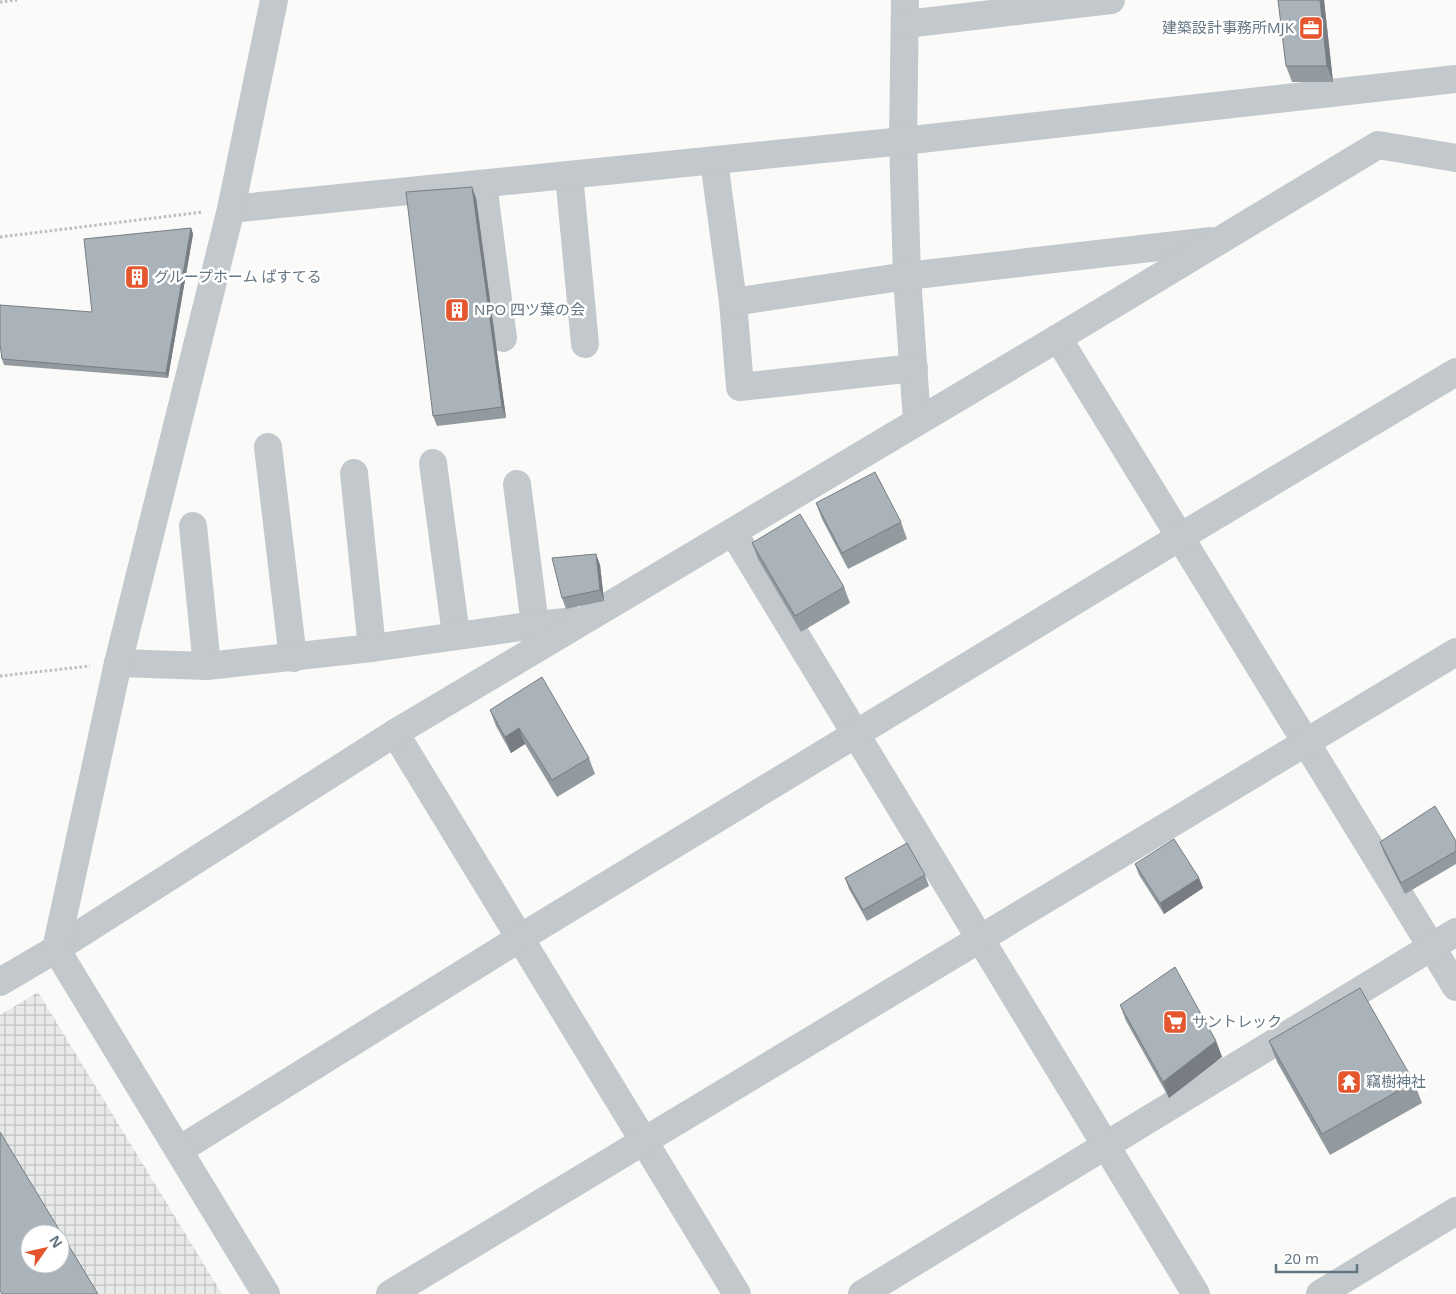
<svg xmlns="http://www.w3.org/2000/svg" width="1456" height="1294" viewBox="0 0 1456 1294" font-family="'Noto Sans','Noto Sans JP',sans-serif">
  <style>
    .industrial { fill: url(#industrial-grid); fill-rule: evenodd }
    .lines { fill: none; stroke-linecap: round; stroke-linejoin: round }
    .path { stroke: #bbbfc2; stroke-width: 3; stroke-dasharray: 2.5 2.5; stroke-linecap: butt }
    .minor { stroke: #c3c8cc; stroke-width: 28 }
    .wall { fill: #929a9f }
    .shaded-wall { fill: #777d82 }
    .building { fill: #aab3b9; stroke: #777d82; fill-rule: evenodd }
    .labels { text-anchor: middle; stroke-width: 5; stroke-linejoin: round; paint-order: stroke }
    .poi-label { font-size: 15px; fill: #657683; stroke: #fff; text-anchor: start }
  </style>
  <defs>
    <pattern id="industrial-grid" width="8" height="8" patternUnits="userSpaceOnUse" patternTransform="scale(1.25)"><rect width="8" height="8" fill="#e8e9e9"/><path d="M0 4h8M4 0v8" fill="none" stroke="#c0c1c2"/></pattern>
  </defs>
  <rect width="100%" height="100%" fill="#fafaf8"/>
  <path class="industrial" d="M38 992 222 1294H0V1015ZM30 1234H60V1264H30Z"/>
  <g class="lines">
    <g class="path">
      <polyline points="0,2 17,0"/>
      <polyline points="0,237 203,212"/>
      <polyline points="0,676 90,666"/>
    </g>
    <g class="minor">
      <polyline points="905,0 903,141 907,276 917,421"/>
      <polyline points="906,24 1111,0"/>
      <polyline points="714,161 733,302 740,387 914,368"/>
      <polyline points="569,175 585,344"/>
      <polyline points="483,184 503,338"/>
      <polyline points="231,209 903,141 1456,79"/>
      <polyline points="733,302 907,276 1211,241"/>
      <polyline points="1058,338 1456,987"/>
      <polyline points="268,447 293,658"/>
      <polyline points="433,463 456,635"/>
      <polyline points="354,473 372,648"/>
      <polyline points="517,484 535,625"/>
      <polyline points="193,526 207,666"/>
      <polyline points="733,532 1196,1294"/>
      <polyline points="118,663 207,666 372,648 535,625 576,621"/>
      <polyline points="395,733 737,1294"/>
      <polyline points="0,982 56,949 395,733 1058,338 1378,145 1456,158"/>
      <polyline points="179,1150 520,938 1180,537 1456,372"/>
      <polyline points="266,1294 56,949 118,663 231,209 274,0"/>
      <polyline points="390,1294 1456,652"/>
      <polyline points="862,1294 1456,932"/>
      <polyline points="1320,1294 1456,1211"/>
    </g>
  </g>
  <g class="wall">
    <polygon points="1324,0 1333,82 1292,82 1286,66"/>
    <polygon points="476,198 506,418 437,426 433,416"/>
    <polygon points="191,228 193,234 168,378 4,365 2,359 92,312"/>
    <polygon points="816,503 901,522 907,539 848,569 822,519"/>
    <polygon points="752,543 844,587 850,603 801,632 758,559"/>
    <polygon points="596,554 600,565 604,601 566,609 562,598"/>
    <polygon points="490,710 589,758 595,774 557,797 525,744 511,753 496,726"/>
    <polygon points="1456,841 1456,864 1405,894 1384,853 1380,842"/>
    <polygon points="1135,864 1199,878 1203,888 1164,914 1139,875"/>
    <polygon points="925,875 929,886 867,921 849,889 845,878"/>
    <polygon points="1120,1005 1216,1041 1222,1057 1169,1098 1126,1021"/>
    <polygon points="1269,1041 1414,1082 1422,1103 1330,1155 1277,1062"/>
  </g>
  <g class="shaded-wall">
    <polygon points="1320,0 1324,0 1333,82 1327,66"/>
    <polygon points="472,187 476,198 506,418 502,407"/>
    <polygon points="191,228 193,234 168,378 166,373"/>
    <polygon points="596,554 600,565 604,601 600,590"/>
    <polygon points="519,728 525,744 511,753 505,737"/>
    <polygon points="1199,878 1203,888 1164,914 1160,903"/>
    <polygon points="1216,1041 1222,1057 1169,1098 1163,1082"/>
  </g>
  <g class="building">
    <polygon points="1278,0 1320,0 1327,66 1286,66"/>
    <polygon points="472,187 502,407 433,416 406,192"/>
    <polygon points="191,228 166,373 2,359 0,344 0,305 92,312 84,239"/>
    <polygon points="875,472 901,522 842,553 816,503"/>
    <polygon points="800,514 844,587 795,616 752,543"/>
    <polygon points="596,554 600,590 562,598 552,558"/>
    <polygon points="542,677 589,758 552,780 519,728 505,737 490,710"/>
    <polygon points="1435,806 1456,841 1456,851 1401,883 1380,842"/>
    <polygon points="1174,839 1199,878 1160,903 1135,864"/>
    <polygon points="907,843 925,875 863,910 845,878"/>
    <polygon points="1175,967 1216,1041 1163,1082 1120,1005"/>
    <polygon points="1360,988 1414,1082 1322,1134 1269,1041"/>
    <path d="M0 1132 98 1294H2L0 1290ZM30 1234H60V1264H30Z"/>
  </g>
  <defs>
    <symbol id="office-square" viewBox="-11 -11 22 22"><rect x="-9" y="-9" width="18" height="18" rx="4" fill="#e4572e" stroke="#fff"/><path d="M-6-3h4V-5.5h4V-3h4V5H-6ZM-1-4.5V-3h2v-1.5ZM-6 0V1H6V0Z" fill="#fff"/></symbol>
    <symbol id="building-square" viewBox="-11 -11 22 22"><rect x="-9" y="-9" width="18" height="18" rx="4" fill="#e4572e" stroke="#fff"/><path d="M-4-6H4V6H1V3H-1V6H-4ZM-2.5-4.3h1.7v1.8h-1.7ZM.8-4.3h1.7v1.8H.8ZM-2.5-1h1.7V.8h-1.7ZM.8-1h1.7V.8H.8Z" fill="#fff"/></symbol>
    <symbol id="supermarket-square" viewBox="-11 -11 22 22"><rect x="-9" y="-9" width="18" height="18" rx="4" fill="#e4572e" stroke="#fff"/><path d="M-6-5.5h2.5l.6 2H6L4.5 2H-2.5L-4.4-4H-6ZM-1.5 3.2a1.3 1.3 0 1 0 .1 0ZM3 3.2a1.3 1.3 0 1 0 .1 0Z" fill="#fff"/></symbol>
    <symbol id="temple-square" viewBox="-11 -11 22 22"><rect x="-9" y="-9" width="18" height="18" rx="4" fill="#e4572e" stroke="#fff"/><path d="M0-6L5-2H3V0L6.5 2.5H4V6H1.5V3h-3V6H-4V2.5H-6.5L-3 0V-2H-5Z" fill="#fff"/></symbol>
  </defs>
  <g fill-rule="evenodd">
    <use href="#office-square" x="1297" y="14" width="28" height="28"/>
    <use href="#building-square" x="123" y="263" width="28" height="28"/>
    <use href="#building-square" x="443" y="296" width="28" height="28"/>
    <use href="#supermarket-square" x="1161" y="1008" width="28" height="28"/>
    <use href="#temple-square" x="1335" y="1068" width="28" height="28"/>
  </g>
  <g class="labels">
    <g class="poi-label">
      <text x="1294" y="33" text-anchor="end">建築設計事務所MJK</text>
      <text x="154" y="282">グループホーム ぱすてる</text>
      <text x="474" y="315">NPO 四ツ葉の会</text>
      <text x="1192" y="1027">サントレック</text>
      <text x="1366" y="1087">竊樹神社</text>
    </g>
  </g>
  <g transform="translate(45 1249) rotate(56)"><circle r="24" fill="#ffffff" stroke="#c1c8cd"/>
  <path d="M0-4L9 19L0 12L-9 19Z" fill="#e4572e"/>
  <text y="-8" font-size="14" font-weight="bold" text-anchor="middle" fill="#657683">N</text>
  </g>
  <path d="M1276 1264v8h81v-8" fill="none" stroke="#657683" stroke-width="2.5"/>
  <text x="1284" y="1264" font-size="15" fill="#657683" stroke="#ffffff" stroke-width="4" paint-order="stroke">20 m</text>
</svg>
